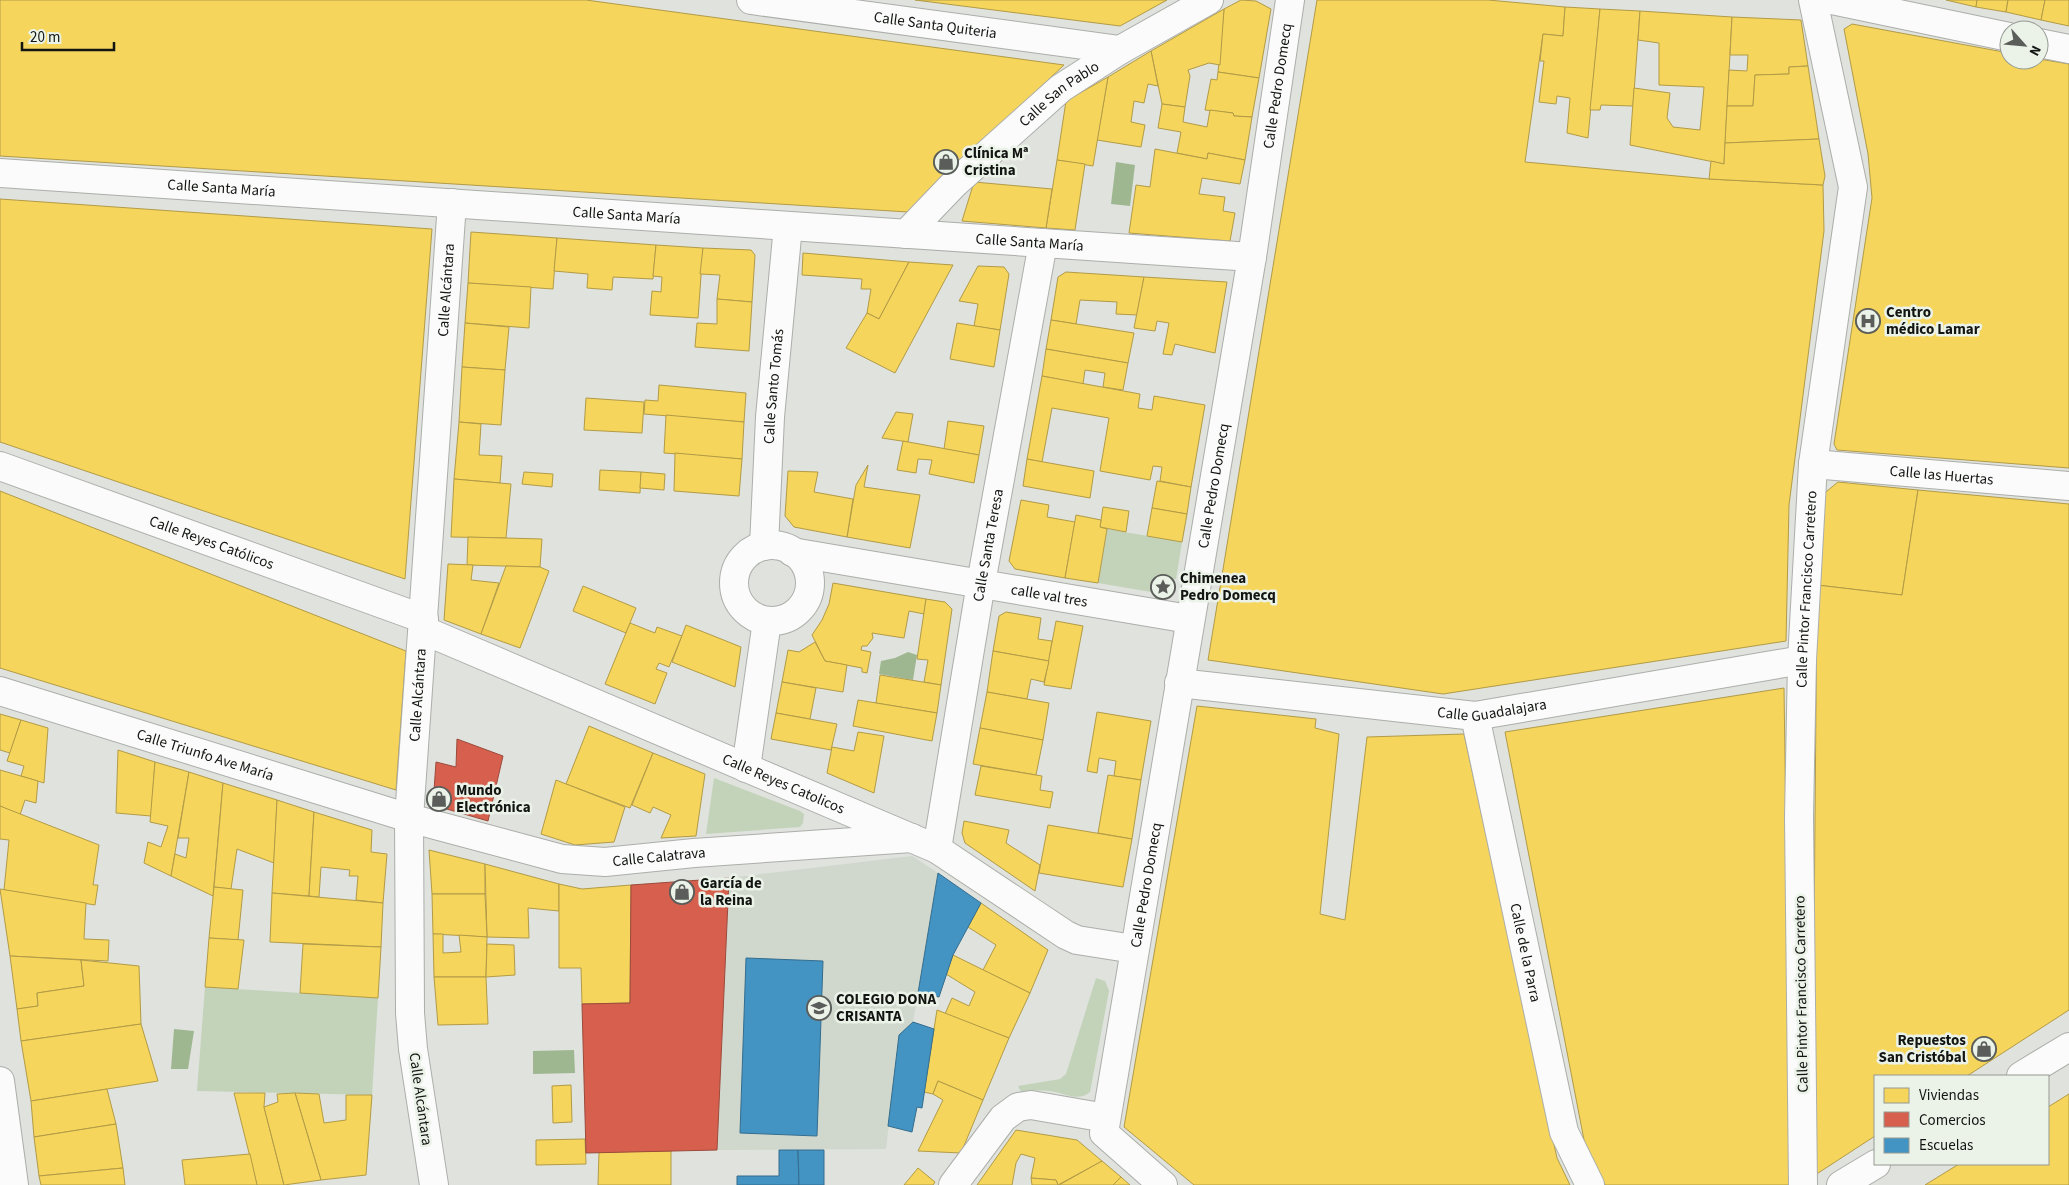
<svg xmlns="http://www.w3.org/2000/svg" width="2069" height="1185" viewBox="0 0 2069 1185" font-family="'Source Sans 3',sans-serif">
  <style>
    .built { fill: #d0d7cc }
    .green { fill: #c3d3ba }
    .water { fill: #9fb791 }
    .homes { fill: #f6d55c; stroke: #b29b46 }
    .shops { fill: #d6604d; stroke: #9c4a3b }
    .schools { fill: #4393c3; stroke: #356d8e }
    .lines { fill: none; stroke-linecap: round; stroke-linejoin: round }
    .minor-casing { stroke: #acaeaa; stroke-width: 30 }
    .minor { stroke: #fafbfa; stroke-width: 28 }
    .labels { text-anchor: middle; stroke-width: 5; stroke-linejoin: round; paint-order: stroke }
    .street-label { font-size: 15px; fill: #131512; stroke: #ebf2e8 }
    .poi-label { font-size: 15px; font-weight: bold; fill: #131512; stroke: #ebf2e8; text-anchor: start }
  </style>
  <rect width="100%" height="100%" fill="#dfe2dd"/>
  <polygon class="built" points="912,856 938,873 913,1022 899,1035 886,1149 717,1150 729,878"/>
  <g class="green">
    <polygon points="1107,529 1182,542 1176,579 1158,580 1151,592 1098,583"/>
    <polygon points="714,778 800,811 804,814 803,823 800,827 706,834"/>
    <path d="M1096 978 1105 981 1109 991 1090 1092C1077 1103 1064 1092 1049 1091 1039 1090 1030 1091 1021 1092L1018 1086 1060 1079 1066 1074Z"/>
    <polygon points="205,987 378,998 372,1095 197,1091"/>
  </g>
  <g class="water">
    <polygon points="1116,162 1135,165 1130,206 1111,204"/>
    <polygon points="908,652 917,655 913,680 879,674 881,661 895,658"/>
    <polygon points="174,1029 194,1031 188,1069 171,1069"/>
    <polygon points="574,1050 575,1073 533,1074 533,1051"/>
  </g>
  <g class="homes">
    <polygon points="0,0 586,0 1064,65 908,212 0,156"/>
    <polygon points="915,0 1167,0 1120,26"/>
    <polygon points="1241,0 1256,1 1271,9 1259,78 1218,72 1224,9"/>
    <polygon points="1317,0 1488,0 1565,7 1563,36 1543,34 1525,162 1709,179 1823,185 1824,231 1789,505 1786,641 1443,694 1208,660"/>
    <polygon points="1946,0 1977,0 1976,7"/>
    <polygon points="1977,0 2008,0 2006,12 1976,7"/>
    <polygon points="2008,0 2045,0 2041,20 2006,12"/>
    <polygon points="2045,0 2069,0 2069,26 2041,20"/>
    <polygon points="1565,7 1600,9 1588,138 1567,133 1570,98 1557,96 1556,104 1539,102 1544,61 1540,61 1543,34 1563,36"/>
    <polygon points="1224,9 1220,65 1209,63 1188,70 1190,76 1185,107 1162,104 1151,51"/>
    <polygon points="1600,9 1640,11 1633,106 1601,105 1600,110 1590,110"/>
    <polygon points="1640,11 1732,17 1724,164 1630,145 1634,88 1670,93 1667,118 1673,127 1700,130 1704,87 1659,85 1659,43 1638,40"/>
    <polygon points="1732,17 1801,20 1808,66 1789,67 1789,74 1755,75 1753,106 1727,106 1729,70 1747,71 1748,55 1730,55"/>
    <polygon points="1852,24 2009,53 2009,60 2039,59 2069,64 2069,468 1837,450 1834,444 1872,198 1868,154 1844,29"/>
    <polygon points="1151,51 1158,86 1148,84 1144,103 1134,101 1131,122 1145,125 1141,147 1097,140 1108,77"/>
    <polygon points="1808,66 1819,139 1725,143 1727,106 1753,106 1755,75 1789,74 1789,67"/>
    <polygon points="1218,72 1259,78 1252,117 1234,116 1233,113 1205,110 1211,79 1217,80"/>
    <polygon points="1108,77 1093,166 1057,160 1066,101"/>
    <polygon points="1162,104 1185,107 1183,122 1207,127 1210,110 1233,113 1234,116 1252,117 1245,160 1208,153 1207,159 1177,153 1181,132 1158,128"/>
    <polygon points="1819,139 1825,176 1823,185 1709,179 1711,161 1724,164 1725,143"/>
    <polygon points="1155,149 1207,159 1208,153 1245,160 1240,184 1202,178 1199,194 1225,197 1223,211 1235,213 1230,241 1129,233 1136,185 1150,187"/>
    <polygon points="1057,160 1085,164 1075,230 1046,228"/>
    <polygon points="974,182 1052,189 1046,228 962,221"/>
    <polygon points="0,199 432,229 405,579 0,442"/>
    <polygon points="471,232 557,238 553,289 468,283"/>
    <polygon points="557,238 656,245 653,279 613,277 612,290 587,288 588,274 554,271"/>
    <polygon points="656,245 703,248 698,318 650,315 652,291 661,292 662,277 653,276"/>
    <polygon points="703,248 751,250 755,255 752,302 717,299 720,275 700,274"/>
    <polygon points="803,253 909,262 879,319 867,313 871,289 861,289 862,279 802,275"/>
    <polygon points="909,262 953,265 895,373 846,348 867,313 879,319"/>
    <polygon points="978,266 1004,267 1009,274 1000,330 974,326 978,304 959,301"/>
    <polygon points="1066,272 1144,277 1137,315 1116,314 1117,302 1080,300 1076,324 1051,320 1058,277"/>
    <polygon points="1144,277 1227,282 1215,353 1175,344 1172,355 1163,354 1169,323 1157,321 1155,331 1134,328"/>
    <polygon points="468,283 531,287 529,328 465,323"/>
    <polygon points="717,299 752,302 749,351 695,347 697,323 717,324"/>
    <polygon points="1051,320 1134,333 1128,363 1046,349"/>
    <polygon points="465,323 509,327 505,370 462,367"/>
    <polygon points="957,323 1000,330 994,367 950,359"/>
    <polygon points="1046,349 1128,363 1123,390 1103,387 1105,373 1085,370 1083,384 1042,376"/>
    <polygon points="462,367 505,370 501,425 459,422"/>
    <polygon points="1042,376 1140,394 1138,408 1152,410 1154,396 1205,405 1191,487 1160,481 1162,467 1153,466 1150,480 1100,471 1109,418 1052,408 1042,462 1027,459"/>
    <polygon points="659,385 746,393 744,422 644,414 645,400 658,401"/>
    <polygon points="586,398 644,402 642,433 584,430"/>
    <polygon points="896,412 913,414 908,442 882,438"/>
    <polygon points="666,415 744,422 742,459 664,453"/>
    <polygon points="948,421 984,426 979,455 944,449"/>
    <polygon points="459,422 481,424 479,455 502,456 500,483 454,479"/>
    <polygon points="903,441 979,455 974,483 929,474 932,460 918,459 916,473 897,470"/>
    <polygon points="675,453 742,459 739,496 674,491"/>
    <polygon points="1027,459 1094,471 1090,498 1023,486"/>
    <polygon points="868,465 864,487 920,495 910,548 847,537 856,485"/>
    <polygon points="600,470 641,472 640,493 599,490"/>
    <polygon points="788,471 818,472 814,492 853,499 847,537 794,527 785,516"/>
    <polygon points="524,472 553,474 552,487 522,484"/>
    <polygon points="641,472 665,474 664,490 640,488"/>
    <polygon points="454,479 511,484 506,538 451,537"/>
    <polygon points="1157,481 1191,487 1187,514 1152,508"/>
    <polygon points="1838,482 1918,490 1902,595 1817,585 1821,496"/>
    <polygon points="1918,490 2069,504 2069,1010 1967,1076 1875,1076 1875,1136 1812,1177 1817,585 1902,595"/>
    <polygon points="0,491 406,651 396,790 0,668"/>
    <polygon points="1021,500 1049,505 1047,517 1075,522 1065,578 1015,569 1009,561"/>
    <polygon points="1103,507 1129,511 1126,532 1100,527"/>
    <polygon points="1152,508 1187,514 1182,542 1147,536"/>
    <polygon points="1076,515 1101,520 1100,527 1107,529 1098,583 1065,578"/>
    <polygon points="468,537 542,539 540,567 467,565"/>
    <polygon points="448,564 473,565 471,580 499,583 481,634 444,620"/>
    <polygon points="506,566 540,567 549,571 520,648 481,634"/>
    <polygon points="833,583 926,599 924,614 909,611 904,638 872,633 873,638 867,646 862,646 861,650 871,652 867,673 862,672 862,668 825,661 812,635 822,620 829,604"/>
    <polygon points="583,586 636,608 626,633 573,611"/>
    <polygon points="926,599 945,602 952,609 941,685 924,682 928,660 917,659"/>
    <polygon points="1006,612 1041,618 1038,639 1052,641 1049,661 993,651 999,616"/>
    <polygon points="1056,621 1083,626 1071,689 1044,685"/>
    <polygon points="630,623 655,633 657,627 682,636 669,667 659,663 656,669 667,673 655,704 605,684"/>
    <polygon points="686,625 741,647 735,687 672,662"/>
    <polygon points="815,642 825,661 847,665 843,692 782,682 788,650 799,652"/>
    <polygon points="993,651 1049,661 1044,682 1031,679 1027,699 987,692"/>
    <polygon points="880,675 941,685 937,713 876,703"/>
    <polygon points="782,682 816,688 810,719 776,713"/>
    <polygon points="1784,688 1791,1185 1605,1185 1585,1145 1505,732"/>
    <polygon points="987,692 1049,703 1043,740 980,728"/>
    <polygon points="858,700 937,713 932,741 853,726"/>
    <polygon points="1197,706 1316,719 1315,728 1339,734 1320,914 1345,920 1367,737 1464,734 1557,1158 1570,1185 1194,1185 1124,1127"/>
    <polygon points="1097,712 1151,721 1141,780 1114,776 1116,761 1099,758 1097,773 1087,771"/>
    <polygon points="776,713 837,724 831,750 771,739"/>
    <polygon points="0,714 21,720 10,753 0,750"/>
    <polygon points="21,720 48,728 44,783 21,776 24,766 7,761"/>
    <polygon points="589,726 653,753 630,808 566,784"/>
    <polygon points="980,728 1043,740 1036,775 973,764"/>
    <polygon points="858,732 884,736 874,793 827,773 832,747 854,751"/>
    <polygon points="118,750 155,762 151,816 116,813"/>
    <polygon points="653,753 705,774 696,836 661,838 671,815 653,807 650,813 632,805"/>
    <polygon points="155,762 189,772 171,876 144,863 148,842 161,847 168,826 150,822"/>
    <polygon points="981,766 1042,776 1040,790 1053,792 1050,808 975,795"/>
    <polygon points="0,770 38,781 36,803 25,800 20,815 0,806"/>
    <polygon points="189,772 223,783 213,896 171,876 175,854 186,858 189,838 178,838"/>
    <polygon points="1108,775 1141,780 1132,839 1098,833"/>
    <polygon points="556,780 625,807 614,842 575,845 541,834"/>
    <polygon points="223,783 277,800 274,863 237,849 231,889 214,887"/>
    <polygon points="277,800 314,812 309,896 272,893"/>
    <polygon points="0,806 99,845 93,885 98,885 95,905 4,890 9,840 0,839"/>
    <polygon points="314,812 372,830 371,852 387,854 383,903 356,900 358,876 349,876 350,870 321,867 319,897 309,896"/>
    <polygon points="964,821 1009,830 1006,843 1040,865 1035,891 965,843 962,833"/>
    <polygon points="1048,825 1132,839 1123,887 1039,873"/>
    <polygon points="429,850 485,864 485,894 432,894"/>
    <polygon points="485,864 559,884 559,911 528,908 529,938 487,937"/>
    <polygon points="559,884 582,889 631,885 630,1003 582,1004 581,968 559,968"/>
    <polygon points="214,887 243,890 238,940 209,938"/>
    <polygon points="0,889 86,903 84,939 109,940 108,961 10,956"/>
    <polygon points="272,893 383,903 381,947 270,942"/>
    <polygon points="432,894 485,894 487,937 433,934"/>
    <polygon points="981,903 1048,950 1030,993 983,970 996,945 968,927"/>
    <polygon points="433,934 443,934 443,953 461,952 459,935 487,937 486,977 434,977"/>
    <polygon points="209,938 244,940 238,989 205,987"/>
    <polygon points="303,944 381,947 378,998 300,993"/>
    <polygon points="487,944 514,945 515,975 486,977"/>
    <polygon points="953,955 1030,993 1009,1038 945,1014 952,998 969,1006 975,992 946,974"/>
    <polygon points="10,956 81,960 84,986 37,993 38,1006 17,1009"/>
    <polygon points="81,960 139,966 141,1024 21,1041 17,1009 38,1006 37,993 84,986"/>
    <polygon points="434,977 486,977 488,1024 438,1025"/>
    <polygon points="937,1010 1009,1038 983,1100 938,1081 933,1094 924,1092"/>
    <polygon points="141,1024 158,1081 31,1101 21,1041"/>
    <polygon points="938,1081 983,1100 961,1153 918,1151 943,1100 933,1094"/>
    <polygon points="571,1085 572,1122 553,1123 552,1086"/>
    <polygon points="107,1089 116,1124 34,1137 31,1101"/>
    <polygon points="234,1093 265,1093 264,1107 284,1185 257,1185"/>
    <polygon points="295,1093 319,1094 324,1123 346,1120 346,1095 372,1095 366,1175 321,1180"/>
    <polygon points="295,1093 321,1180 284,1185 264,1107 278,1102 277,1094"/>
    <polygon points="2069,1094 2069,1185 1925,1185 1959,1164 2048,1164 2048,1107"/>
    <polygon points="116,1124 123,1168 39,1176 34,1137"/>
    <polygon points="1016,1130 1077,1140 1102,1161 1058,1185 1056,1180 1031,1178 1035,1158 1021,1154 1016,1163 1012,1185 977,1185"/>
    <polygon points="585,1139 586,1164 536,1165 536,1140"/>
    <polygon points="671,1151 671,1185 598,1185 599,1152"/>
    <polygon points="250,1154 257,1185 185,1185 182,1160"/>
    <polygon points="1102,1161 1121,1177 1113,1185 1059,1185"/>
    <polygon points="123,1168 125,1185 41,1185 39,1176"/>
    <polygon points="918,1168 935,1182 933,1185 904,1185"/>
    <polygon points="1121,1177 1130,1185 1113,1185"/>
    <polygon points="1031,1178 1056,1180 1058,1185 1032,1185"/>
  </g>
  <g class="shops">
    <polygon points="457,739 503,756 488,821 433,805 436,762 456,767"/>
    <polygon points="729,878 717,1150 586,1153 582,1004 630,1003 631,885"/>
  </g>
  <g class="schools">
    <polygon points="938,873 981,903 953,955 939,997 918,993"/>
    <polygon points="746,958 823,961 817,1136 740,1133"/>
    <polygon points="913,1022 934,1029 922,1108 917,1107 912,1132 888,1126 899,1035"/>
    <polygon points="779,1150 798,1150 799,1185 737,1185 737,1176 779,1176"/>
    <polygon points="798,1150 824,1150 824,1185 799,1185"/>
  </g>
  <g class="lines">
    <defs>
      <g id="minor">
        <path id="s1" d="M751 0 1120 50"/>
        <polyline points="1832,0 2009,37"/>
        <polyline points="2039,43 2069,49"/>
        <path id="s2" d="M0 173 1252 257"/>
        <path id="s3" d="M906 234 954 184 1061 88 1120 50 1209 0"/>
        <path id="s4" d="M1813 464 2069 486"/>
        <path id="s5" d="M0 466 424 619"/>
        <circle cx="772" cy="583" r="38"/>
        <path id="s6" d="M764 546 770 417 788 226"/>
        <path id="s7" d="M792 552 1189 619"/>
        <path id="s8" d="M423 630 937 849 1066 935 1077 940 1134 949"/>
        <path id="s9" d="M1179 683 1475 716 1802 660"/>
        <path id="s10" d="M0 691 409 818 562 859 605 862 694 853 912 838"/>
        <path id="s11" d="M1475 716 1564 1132 1590 1185"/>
        <polyline points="746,768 767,621"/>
        <path id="s12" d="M937 849 981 583 1043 243"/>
        <polyline points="2021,1076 2069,1047"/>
        <polyline points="0,1081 14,1185"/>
        <path id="s13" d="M434 1185 413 1049 410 1013 409 818 452 203"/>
        <polyline points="953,1185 1003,1118 1018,1107 1031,1105 1106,1118"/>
        <path id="s14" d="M1163 1185 1104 1133 1252 257 1290 0"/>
        <path id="s15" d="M1803 1185 1799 817 1802 660 1813 464 1853 187 1813 0"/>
        <polyline points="1841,1185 1876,1164"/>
      </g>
    </defs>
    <use href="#minor" class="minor-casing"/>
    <use href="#minor" class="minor"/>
  </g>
  <defs>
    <symbol id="shop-ring" viewBox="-11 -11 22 22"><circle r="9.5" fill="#ebf2e8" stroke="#5a5d59" stroke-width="1.5"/><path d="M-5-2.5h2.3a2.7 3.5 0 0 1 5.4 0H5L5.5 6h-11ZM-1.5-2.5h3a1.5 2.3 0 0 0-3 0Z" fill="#5a5d59"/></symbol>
    <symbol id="hospital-ring" viewBox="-11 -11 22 22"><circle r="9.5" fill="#ebf2e8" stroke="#5a5d59" stroke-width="1.5"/><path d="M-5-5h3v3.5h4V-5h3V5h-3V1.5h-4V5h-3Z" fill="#5a5d59"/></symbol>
    <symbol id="sight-ring" viewBox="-11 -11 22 22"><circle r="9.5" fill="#ebf2e8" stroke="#5a5d59" stroke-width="1.5"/><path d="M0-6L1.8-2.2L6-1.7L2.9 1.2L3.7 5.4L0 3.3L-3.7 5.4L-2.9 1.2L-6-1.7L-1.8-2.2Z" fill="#5a5d59"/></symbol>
    <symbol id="school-ring" viewBox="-11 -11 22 22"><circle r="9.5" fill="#ebf2e8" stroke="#5a5d59" stroke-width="1.5"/><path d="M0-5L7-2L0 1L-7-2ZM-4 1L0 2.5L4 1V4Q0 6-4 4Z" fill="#5a5d59"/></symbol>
  </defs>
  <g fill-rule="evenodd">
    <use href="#shop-ring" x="932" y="148" width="28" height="28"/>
    <use href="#hospital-ring" x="1854" y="307" width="28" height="28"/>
    <use href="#sight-ring" x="1149" y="573" width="28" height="28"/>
    <use href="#shop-ring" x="425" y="785" width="28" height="28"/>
    <use href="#shop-ring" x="668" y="878" width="28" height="28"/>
    <use href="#school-ring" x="805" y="994" width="28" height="28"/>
    <use href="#shop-ring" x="1970" y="1035" width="28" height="28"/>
  </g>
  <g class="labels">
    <g class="street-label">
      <text dy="5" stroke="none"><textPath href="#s1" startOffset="186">Calle Santa Quiteria</textPath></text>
      <text dy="5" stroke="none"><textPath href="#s14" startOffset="1140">Calle Pedro Domecq</textPath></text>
      <text dy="5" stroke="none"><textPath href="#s3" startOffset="208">Calle San Pablo</textPath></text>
      <text dy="5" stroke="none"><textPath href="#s2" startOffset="222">Calle Santa María</textPath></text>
      <text dy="5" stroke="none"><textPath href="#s2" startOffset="628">Calle Santa María</textPath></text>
      <text dy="5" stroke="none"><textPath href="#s2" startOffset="1032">Calle Santa María</textPath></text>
      <text dy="5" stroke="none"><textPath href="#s13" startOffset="898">Calle Alcántara</textPath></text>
      <text dy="5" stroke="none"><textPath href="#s6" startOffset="160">Calle Santo Tomás</textPath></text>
      <text dy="5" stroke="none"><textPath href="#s4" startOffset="129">Calle las Huertas</textPath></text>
      <text dy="5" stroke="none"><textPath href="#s14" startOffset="735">Calle Pedro Domecq</textPath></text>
      <text dy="5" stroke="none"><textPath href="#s5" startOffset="225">Calle Reyes Católicos</textPath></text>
      <text dy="5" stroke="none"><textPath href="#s12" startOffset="308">Calle Santa Teresa</textPath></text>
      <text dy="5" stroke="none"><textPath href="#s15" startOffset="596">Calle Pintor Francisco Carretero</textPath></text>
      <text dy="5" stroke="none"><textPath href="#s7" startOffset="261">calle val tres</textPath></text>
      <text dy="5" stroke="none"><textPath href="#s13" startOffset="492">Calle Alcántara</textPath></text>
      <text dy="5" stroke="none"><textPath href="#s9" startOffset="315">Calle Guadalajara</textPath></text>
      <text dy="5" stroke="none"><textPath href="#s10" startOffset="215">Calle Triunfo Ave María</textPath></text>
      <text dy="5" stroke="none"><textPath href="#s8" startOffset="392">Calle Reyes Catolicos</textPath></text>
      <text dy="5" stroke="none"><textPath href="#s10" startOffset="684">Calle Calatrava</textPath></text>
      <text dy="5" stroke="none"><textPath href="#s14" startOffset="330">Calle Pedro Domecq</textPath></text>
      <text dy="5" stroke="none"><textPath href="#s11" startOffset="242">Calle de la Parra</textPath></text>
      <text transform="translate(1801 994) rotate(-91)" y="5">Calle Pintor Francisco Carretero</text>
      <text transform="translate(421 1099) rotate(82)" y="5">Calle Alcántara</text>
    </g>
    <g class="poi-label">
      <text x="964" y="158">Clínica Mª<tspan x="964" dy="17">Cristina</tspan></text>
      <text x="1886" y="317">Centro<tspan x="1886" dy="17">médico Lamar</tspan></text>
      <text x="1180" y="583">Chimenea<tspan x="1180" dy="17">Pedro Domecq</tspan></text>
      <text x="456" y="795">Mundo<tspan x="456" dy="17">Electrónica</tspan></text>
      <text x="700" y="888">García de<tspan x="700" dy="17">la Reina</tspan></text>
      <text x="836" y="1004">COLEGIO DONA<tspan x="836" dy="17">CRISANTA</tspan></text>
      <text x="1966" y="1045" text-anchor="end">Repuestos<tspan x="1966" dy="17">San Cristóbal</tspan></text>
    </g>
  </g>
  <rect x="1874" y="1075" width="175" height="90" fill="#ebf2e8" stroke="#959a92"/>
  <rect x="1884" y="1088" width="25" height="15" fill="#f6d55c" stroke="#959a92"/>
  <text x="1919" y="1100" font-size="15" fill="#131512">Viviendas</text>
  <rect x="1884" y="1112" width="25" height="15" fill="#d6604d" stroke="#959a92"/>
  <text x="1919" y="1125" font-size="15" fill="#131512">Comercios</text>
  <rect x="1884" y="1138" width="25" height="15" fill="#4393c3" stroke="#959a92"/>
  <text x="1919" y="1150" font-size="15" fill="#131512">Escuelas</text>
  <g transform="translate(2024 45) rotate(117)"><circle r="24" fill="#ebf2e8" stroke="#959a92"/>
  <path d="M0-4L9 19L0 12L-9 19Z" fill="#5a5d59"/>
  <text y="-8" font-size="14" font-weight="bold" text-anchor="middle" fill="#131512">N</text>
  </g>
  <path d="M22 42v8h92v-8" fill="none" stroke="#131512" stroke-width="2.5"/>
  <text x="30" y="42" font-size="15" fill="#131512" stroke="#ebf2e8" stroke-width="4" paint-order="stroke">20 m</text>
</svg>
